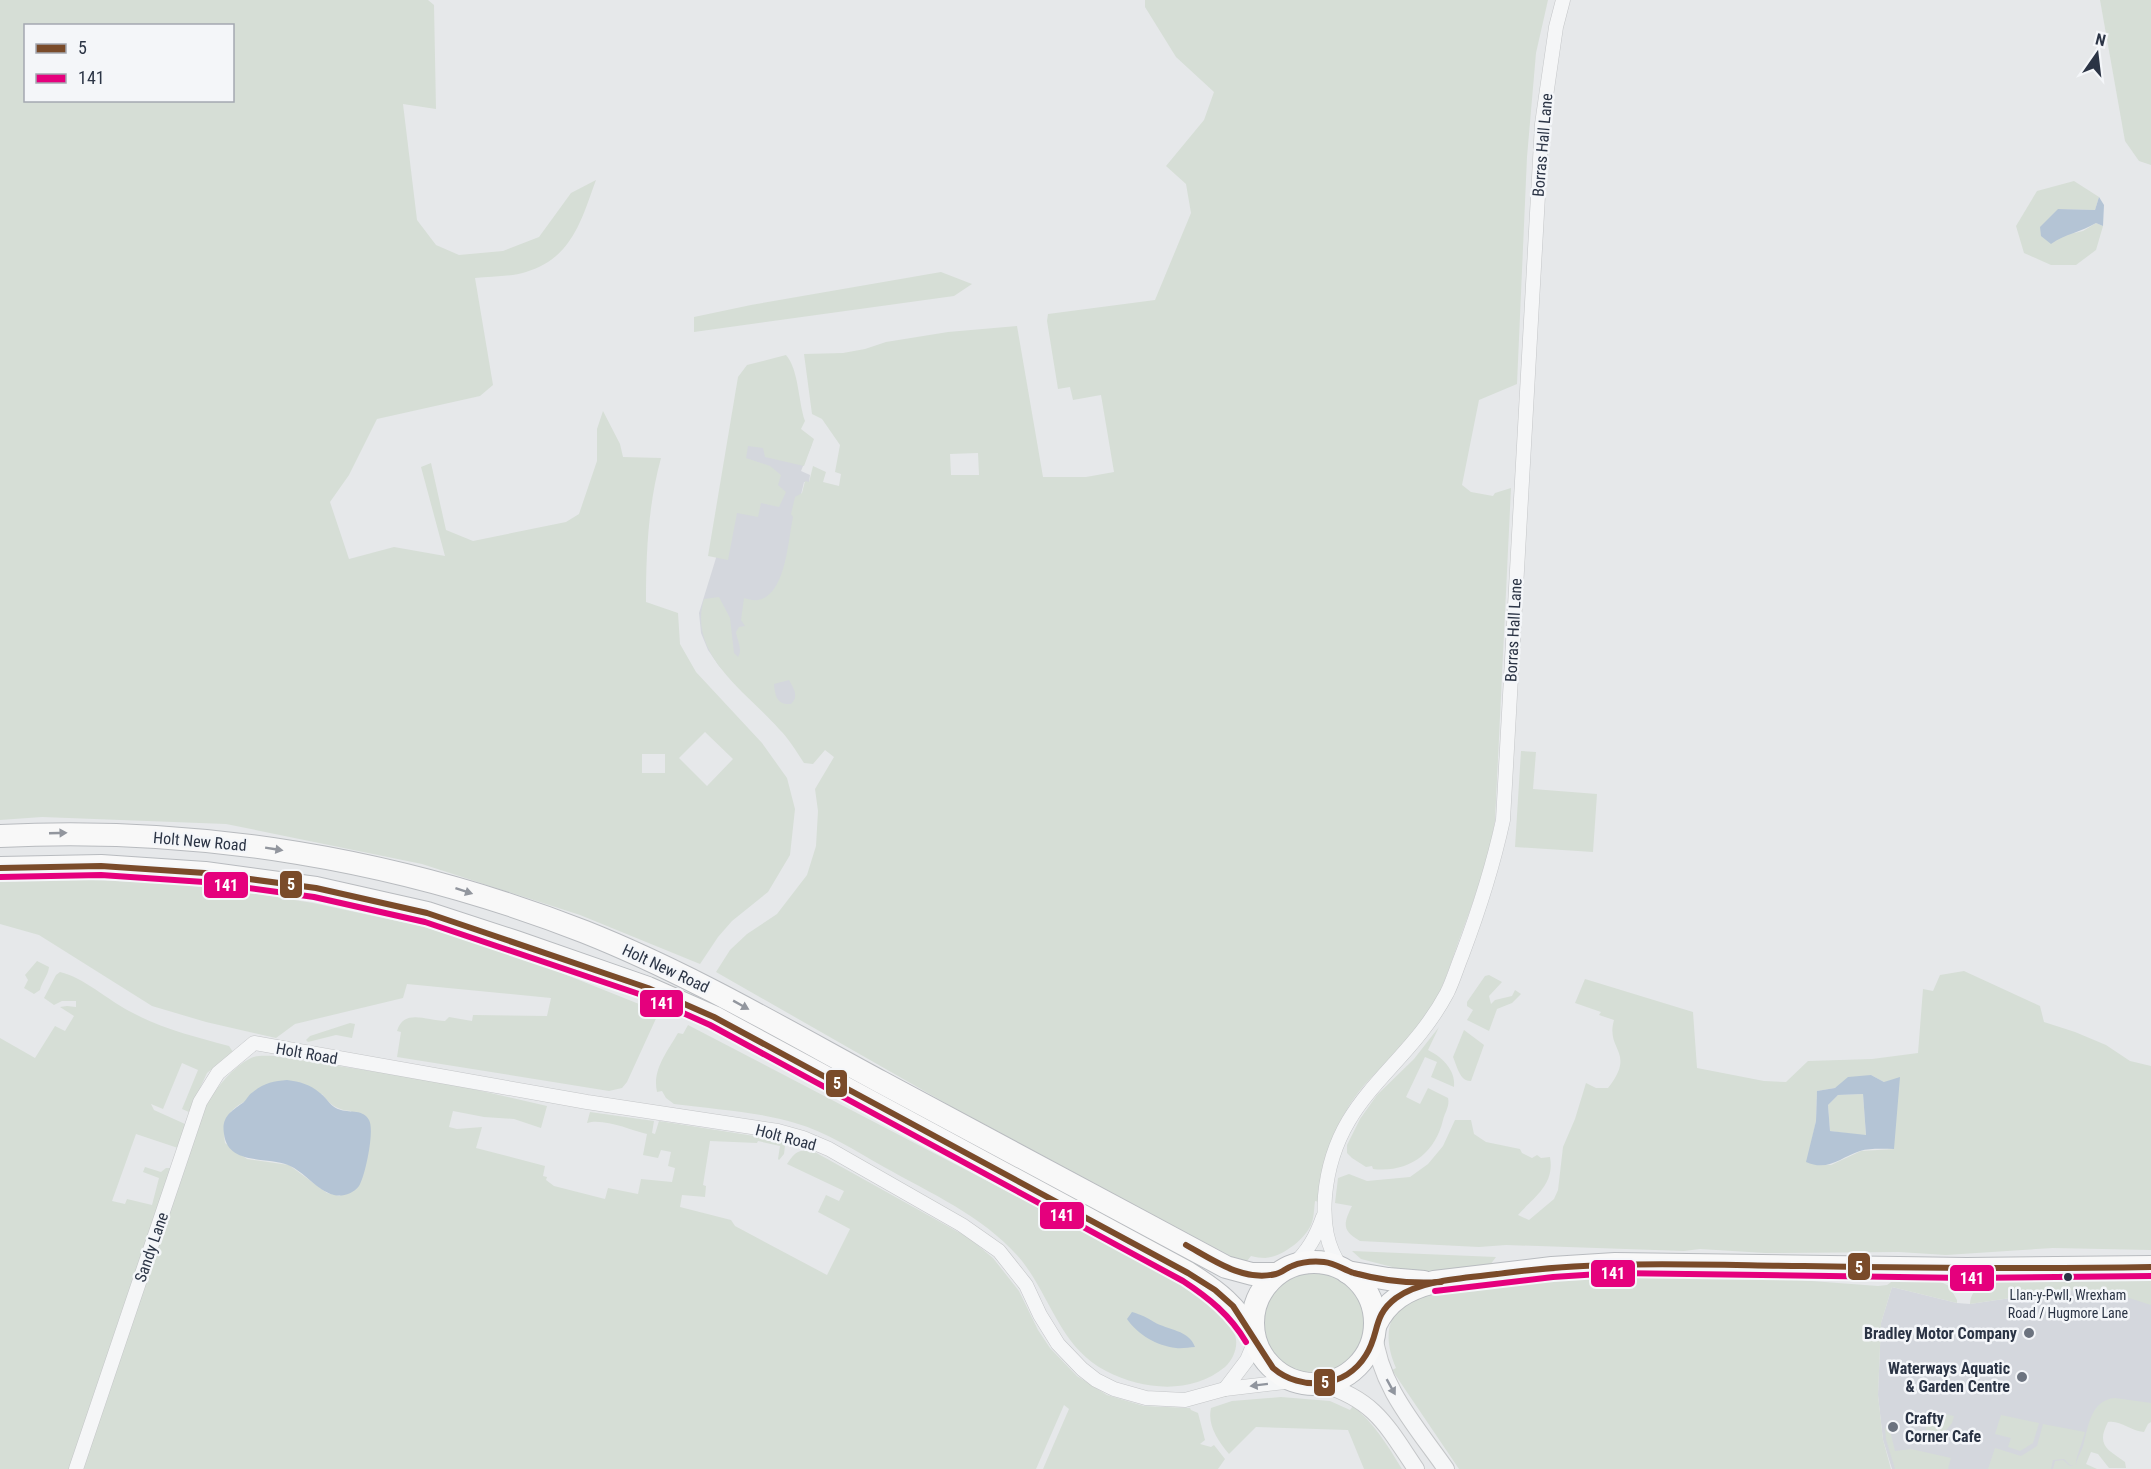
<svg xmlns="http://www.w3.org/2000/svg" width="2151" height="1469" viewBox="0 0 2151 1469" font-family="'Roboto Condensed',sans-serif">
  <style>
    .built { fill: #d4d7dd }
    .green { fill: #d6ded6; fill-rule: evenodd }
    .water { fill: #b4c4d5; fill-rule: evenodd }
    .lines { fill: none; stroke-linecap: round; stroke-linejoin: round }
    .minor-casing { stroke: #c4c6c8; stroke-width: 15 }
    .tertiary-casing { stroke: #c4c6c8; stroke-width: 18 }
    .trunk-casing { stroke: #b8bbbf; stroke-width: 24 }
    .minor { stroke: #f5f6f7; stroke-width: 14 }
    .tertiary { stroke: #f5f6f7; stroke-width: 16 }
    .trunk { stroke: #f8f8f8; stroke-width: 22 }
    .bus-1-casing { stroke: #f4f6f9; stroke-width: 10 }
    .bus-2-casing { stroke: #f4f6f9; stroke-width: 10 }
    .bus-1 { stroke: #7a4b2a; stroke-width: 6 }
    .bus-2 { stroke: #e5007d; stroke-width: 6 }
    .oneway { fill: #92969e }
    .oneway2 { fill: #90959e }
    .bus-dot { fill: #2b3445; stroke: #f4f6f9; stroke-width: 2 }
    .poi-dot { fill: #6c737f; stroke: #f4f6f9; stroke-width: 2 }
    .labels { text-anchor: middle; stroke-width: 5; stroke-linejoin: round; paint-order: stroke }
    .bus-label { font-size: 14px; fill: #2b3445; stroke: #f4f6f9 }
    .street-label { font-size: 16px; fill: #2b3445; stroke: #f4f6f9 }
    .poi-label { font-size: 16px; font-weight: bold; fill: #2b3445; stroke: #f4f6f9; text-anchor: end }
    .line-badge { stroke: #f4f6f9; stroke-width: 2 }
    .badge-label { font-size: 16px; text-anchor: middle; font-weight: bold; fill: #fff }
  </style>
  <rect width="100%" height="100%" fill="#e6e8ea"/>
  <g class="built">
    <polygon points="736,432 812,444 801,471 810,475 809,482 804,482 789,545 807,694 780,729 719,666 708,650 701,633 699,613 716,558"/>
    <polygon points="1892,1287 1957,1303 1970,1304 2065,1290 2151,1294 2151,1409 2109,1402 2078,1469 1892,1469 1883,1440 1878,1395 1881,1323"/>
  </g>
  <g class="green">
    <path d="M0 0H428L434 5 436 109 403 104 417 220 436 245 459 255 503 251 539 237 571 193 596 180C581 221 572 258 526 272 510 277 491 276 475 278L493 385 480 396 377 419 349 475 330 502 349 559 394 547 445 556 421 467 431 463 446 530 473 541 566 522 579 514 597 461V429L603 411 620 444 623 457 661 458C648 506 646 553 646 602L678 613 680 644 696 672 762 743 787 778 795 809 790 855 768 892 732 921 718 937 700 964 580 915 422 864 226 824 42 817 0 820ZM26 26H232V100H26ZM705 732 733 759 707 786 679 758ZM642 754H665V773H642Z"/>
    <path d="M1145 0H1548L1536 53 1527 157 1517 384 1479 400 1462 485 1471 492 1493 496 1495 493 1511 488 1495 821C1488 863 1473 902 1458 943 1447 975 1436 1006 1417 1034 1405 1051 1385 1063 1371 1078 1338 1111 1324 1156 1319 1202L1315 1201C1314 1209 1314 1218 1311 1225 1304 1240 1282 1257 1265 1258 1261 1258 1255 1257 1251 1256L1247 1261 1234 1258 954 1108 716 972 730 950 747 934 777 914 807 875 816 846 818 811 815 789 834 757 825 750 813 764 804 763C796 751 789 739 779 729 747 692 687 655 704 599L719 597 730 618 734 653 738 657C743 649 737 640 736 632L739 627 745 626 741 620 744 598C748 599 754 601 758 600 786 595 788 540 793 517L791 514 795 497 802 493 805 481 809 482 813 466 826 472 823 482 839 486 841 474 835 472 840 445 822 419 812 414 804 354 843 353 865 349 886 342 948 332 1017 326 1043 477H1086L1114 472 1101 395 1073 400 1070 387 1058 389 1047 321 1048 314 1155 300 1191 213 1186 184 1166 166 1204 120 1214 92 1176 57 1145 7ZM978 453 979 475H951L950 454ZM789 680C794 689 799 696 791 704 777 705 775 696 774 684Z"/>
    <polygon points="2100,0 2151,0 2151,165 2139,161 2125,141"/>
    <polygon points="2074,181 2099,197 2095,210 2058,209 2061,236 2083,231 2096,223 2103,226 2096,250 2076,265 2051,265 2024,253 2016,226 2037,191"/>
    <polygon points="941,272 972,284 954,296 694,332 694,317 751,305"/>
    <path d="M786 355C799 370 798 401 805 421L801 429 814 439 804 466 765 457 763 448 748 446 746 458 770 466 781 475 778 485 786 492 779 507 761 503 758 517 737 513 728 560 708 556 738 377 747 365Z"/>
    <polygon points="1521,751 1536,752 1533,789 1597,794 1593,852 1515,847"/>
    <path d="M0 880H93L165 883 238 891 313 903 425 927 544 966 659 1012 627 1082 622 1088 609 1091 397 1057 401 1032 397 1031C404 1008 427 1021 445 1021L449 1017 472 1021 473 1015 547 1016 551 998 407 984 403 998 295 1024 276 1038 206 1022 152 1006 39 935 0 924Z"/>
    <path d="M37 961 49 967C48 976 42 981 40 990L34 994 24 988 28 980 25 975Z"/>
    <path d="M1964 971 2040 1006 2044 1022 2075 1032 2106 1045 2130 1061 2151 1066V1250L2053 1248 1946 1255 1899 1252 1765 1253 1700 1249 1684 1251 1506 1245 1479 1247 1360 1241C1342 1231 1343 1224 1352 1206L1335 1203 1338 1178 1349 1174 1367 1181 1410 1177 1428 1164 1443 1146 1455 1120H1471L1474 1134 1486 1142 1520 1149 1522 1153 1532 1158 1537 1155 1541 1158 1550 1157C1555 1185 1534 1197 1518 1215L1529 1220 1554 1199 1558 1190 1563 1147 1575 1119 1586 1083 1596 1088H1608C1637 1051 1605 1051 1614 1020L1599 1015 1601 1012 1575 1003 1585 979 1693 1012 1697 1068 1764 1081 1786 1082 1808 1061 1872 1059 1918 1053 1923 989 1933 991 1940 975ZM1871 1075 1884 1082 1894 1149 1861 1151 1831 1165 1807 1162 1816 1121 1817 1091 1835 1088Z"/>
    <path d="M60 972C83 977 108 1000 129 1011 160 1028 195 1037 229 1046L233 1052 207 1073 189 1112 182 1109 198 1070 182 1063 163 1109 151 1104 154 1110 185 1124 178 1148 136 1134 112 1201 125 1204 127 1199 152 1205 159 1178 143 1172 145 1167 161 1172 166 1168H171C189 1134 215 1076 251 1058 258 1055 266 1056 274 1056L442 1082 547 1106 541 1128 514 1119 484 1117 453 1111 449 1127 457 1129 482 1127 476 1148 545 1166 543 1176 547 1177 546 1180 554 1186 605 1199 608 1188 638 1194 641 1179 672 1182 675 1168 668 1166 671 1152 661 1150 658 1158 643 1155 647 1134C630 1130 604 1118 587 1123L590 1112 654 1121 652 1133 655 1134 659 1121 780 1140 785 1146 784 1154 779 1160 778 1159 780 1146 758 1141 757 1143 710 1141 703 1185 706 1186 705 1197 682 1195 680 1207 731 1220 735 1226 827 1275 850 1229 818 1212 826 1195 839 1201 844 1191 787 1164C794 1153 799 1148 813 1151L969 1238 993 1258 1019 1291 1038 1330 1050 1348 1077 1376 1107 1395 1144 1406 1190 1408 1191 1410 1198 1413 1205 1440 1200 1444 1211 1447 1214 1445 1225 1459 1218 1469H1043L1069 1409 1064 1405 1036 1469H0V1038L35 1058 55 1026 65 1031 74 1016 60 1007 67 1006 76 1007V1001H62L54 1005 44 998 56 975ZM322 1094C330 1105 337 1110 351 1111L340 1196 327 1193 289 1165 247 1159 225 1143C222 1124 226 1111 244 1102Z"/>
    <polygon points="1489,975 1502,982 1489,996 1491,1004 1495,1000 1512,996 1515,990 1521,994 1512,1003 1497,1009 1489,1031 1467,1020 1473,1010 1467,1006 1467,1002 1485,976"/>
    <polygon points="350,1023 355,1024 352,1038 336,1035 308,1042 306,1040 310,1036"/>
    <path d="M688 1025 1185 1284C1202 1297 1227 1313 1235 1335 1239 1346 1233 1360 1225 1367 1191 1395 1143 1390 1106 1371 1061 1348 1051 1298 1022 1261 987 1218 932 1194 884 1167 856 1151 827 1132 795 1123 760 1112 712 1109 674 1104L666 1098 662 1091 657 1092C652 1070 667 1052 678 1033L683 1034Z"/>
    <path d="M1439 1027 1428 1050C1442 1057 1456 1070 1454 1087L1431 1077 1437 1062 1425 1057 1406 1097 1420 1104 1428 1088 1448 1098C1450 1106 1445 1112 1443 1120 1435 1154 1408 1173 1373 1169L1372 1166 1366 1167 1352 1158 1347 1153V1145L1360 1119 1377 1095 1414 1059Z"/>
    <path d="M1464 1030 1484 1045 1471 1081C1460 1082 1457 1066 1453 1057Z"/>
    <polygon points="1863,1094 1866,1136 1830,1131 1828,1105 1838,1095"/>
    <polygon points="1352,1251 1496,1257 1490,1265 1440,1272 1392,1272 1392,1267 1361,1259"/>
    <path d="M1588 1271 1759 1277 1878 1286 1887 1285 1894 1280 1941 1282 1949 1286 1957 1300V1303L1892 1287 1881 1323 1878 1395 1883 1440 1891 1469H1459L1392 1370 1396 1368C1386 1345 1383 1318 1407 1303 1427 1290 1469 1289 1493 1286 1524 1281 1556 1276 1588 1271Z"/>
    <circle cx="1313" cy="1323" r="52"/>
    <path d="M2151 1277V1305L2129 1298 2122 1293 2065 1290 1970 1304C1971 1289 1981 1285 1994 1282Z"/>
    <path d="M1281 1397 1330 1401 1350 1410 1353 1406C1374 1423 1388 1446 1402 1469H1364L1348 1430 1256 1427 1229 1454C1218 1441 1207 1425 1211 1408L1232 1401Z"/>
    <path d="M2115 1398 2151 1403V1422L2148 1424 2144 1432C2130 1431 2121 1420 2108 1422 2096 1445 2107 1449 2125 1462L2126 1468H2109L2098 1454 2091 1452 2086 1464 2097 1469H2053L2055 1461 2063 1460 2070 1466 2074 1465H2070L2064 1459 2053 1460 2051 1469H1988L1995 1448 2021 1456 2037 1446 2043 1424 2085 1432C2083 1441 2075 1459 2076 1465 2077 1457 2083 1450 2084 1442 2089 1423 2092 1400 2115 1398Z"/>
    <polygon points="1930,1411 1954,1416 1952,1423 1943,1434 1926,1430"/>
    <polygon points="2001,1415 2039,1423 2033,1443 2020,1451 2008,1447 2011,1438 1995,1434"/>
    <polygon points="1889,1427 1895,1451 1911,1449 1951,1458 1948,1469 1895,1469 1886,1439 1885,1428"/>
  </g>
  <g class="water">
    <path d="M2099 197 2104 205 2103 226 2096 223C2081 232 2065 234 2051 244L2041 236 2040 227 2058 209 2095 210Z"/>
    <path d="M1871 1075 1884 1082 1900 1077 1894 1149C1883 1149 1870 1148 1860 1151 1841 1157 1828 1172 1806 1162L1816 1121 1817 1091 1835 1088 1848 1077ZM1863 1094 1866 1135 1830 1131 1828 1105 1838 1095Z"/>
    <path d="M287 1080C300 1082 310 1084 320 1093 328 1099 330 1107 341 1110 351 1113 363 1109 369 1120 375 1130 365 1177 359 1186 353 1194 342 1197 334 1195 316 1190 305 1172 288 1165 267 1156 228 1166 224 1134 221 1116 232 1111 244 1102 247 1099 249 1094 253 1092 264 1083 274 1081 287 1080Z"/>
    <path d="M1132 1312C1142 1315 1146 1317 1154 1322 1168 1330 1189 1330 1195 1347 1189 1347 1182 1349 1176 1348 1157 1346 1137 1334 1127 1319Z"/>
  </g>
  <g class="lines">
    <defs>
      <g id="minor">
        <path d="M1292 1266C1308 1251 1316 1237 1323 1217"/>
        <path d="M1342 1269C1326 1246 1323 1223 1325 1196 1334 1096 1405 1072 1447 993 1453 981 1457 967 1462 955 1479 910 1493 866 1503 820L1542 124 1556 27 1563 0"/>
        <polyline points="1225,1389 1247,1360 1255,1341"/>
        <polyline points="76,1469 200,1102 218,1073 254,1043 587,1102 778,1131 803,1138 829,1149 962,1225 999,1251 1026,1285 1040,1315 1058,1344 1082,1369 1096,1380 1114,1389 1146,1398 1185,1400 1225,1389 1294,1381"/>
      </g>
      <g id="tertiary">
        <path d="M1374 1332C1379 1386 1416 1426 1446 1469"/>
        <path d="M1322 1384C1375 1400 1387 1426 1416 1469"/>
      </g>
      <g id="trunk">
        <path d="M0 836C199 826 399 859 585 932 688 973 783 1029 881 1082 995 1144 1111 1205 1226 1267L1252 1274H1276"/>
        <path d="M0 868 101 866 205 873 316 888 427 913 516 942 648 988 714 1017 1188 1273C1218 1292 1236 1306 1254 1337"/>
        <circle cx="1314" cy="1323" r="61"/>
        <polyline points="1347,1272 1388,1279 1424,1282"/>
        <path d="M1375 1326C1387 1300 1407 1289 1434 1282L1552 1268 1615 1264 1967 1269 2151 1267"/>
      </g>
    </defs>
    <use href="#minor" class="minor-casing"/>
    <use href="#tertiary" class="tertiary-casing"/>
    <use href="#trunk" class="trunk-casing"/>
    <use href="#minor" class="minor"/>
    <use href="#tertiary" class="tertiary"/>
    <use href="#trunk" class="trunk"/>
    <defs>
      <g id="bus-1">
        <path d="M0 868 101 866 205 873 316 888 427 913 648 988 714 1017 1188 1273 1215 1290 1233 1306 1273 1368C1301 1392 1346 1388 1366 1355 1380 1333 1372 1316 1396 1298 1424 1278 1471 1278 1505 1273 1605 1260 1704 1265 1804 1266 1920 1268 2035 1269 2151 1267"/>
        <path d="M1186 1245C1213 1260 1243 1282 1276 1274 1282 1273 1286 1268 1292 1266 1302 1262 1314 1261 1324 1262 1335 1263 1344 1270 1354 1273 1383 1281 1412 1284 1441 1282"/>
      </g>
      <g id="bus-2">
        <path d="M0 877 101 875 204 882 314 897 425 922 645 996 710 1025 1183 1281C1209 1298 1230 1315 1246 1342"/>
        <polyline points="1435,1291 1553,1277 1615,1273 1967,1278 2151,1276"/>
      </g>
    </defs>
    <use href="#bus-1" class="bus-1-casing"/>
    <use href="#bus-2" class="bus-2-casing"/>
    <use href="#bus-1" class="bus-1"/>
    <use href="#bus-2" class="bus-2"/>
  </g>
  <defs><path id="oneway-solid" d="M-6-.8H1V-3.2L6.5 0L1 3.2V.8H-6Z" transform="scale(1.5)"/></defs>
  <g class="oneway">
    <use href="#oneway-solid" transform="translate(58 833) rotate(-2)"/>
    <use href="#oneway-solid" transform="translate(274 849) rotate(9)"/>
    <use href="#oneway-solid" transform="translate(464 891) rotate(18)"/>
    <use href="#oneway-solid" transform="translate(741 1005) rotate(29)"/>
  </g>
  <g class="oneway2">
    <use href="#oneway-solid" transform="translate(1259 1385) rotate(173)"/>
    <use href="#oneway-solid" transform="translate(1391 1387) rotate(61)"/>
  </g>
  <circle class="bus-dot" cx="2068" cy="1277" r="5"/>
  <g class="poi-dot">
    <circle cx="2029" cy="1333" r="6"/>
    <circle cx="2022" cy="1377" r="6"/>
    <circle cx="1893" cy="1427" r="6"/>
  </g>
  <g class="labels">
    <g class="bus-label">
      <text x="2068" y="1300">Llan-y-Pwll, Wrexham<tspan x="2068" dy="18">Road / Hugmore Lane</tspan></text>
    </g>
    <g class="street-label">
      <text transform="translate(1542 145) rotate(-85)" y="6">Borras Hall Lane</text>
      <text transform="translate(1513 630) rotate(-87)" y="6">Borras Hall Lane</text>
      <text transform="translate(200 841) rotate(5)" y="6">Holt New Road</text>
      <text transform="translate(666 968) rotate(25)" y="6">Holt New Road</text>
      <text transform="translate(307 1053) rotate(10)" y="6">Holt Road</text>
      <text transform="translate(786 1137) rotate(15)" y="6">Holt Road</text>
      <text transform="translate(151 1247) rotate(-71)" y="6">Sandy Lane</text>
    </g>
    <g class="poi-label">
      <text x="2017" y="1339">Bradley Motor Company</text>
      <text x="2010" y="1374">Waterways Aquatic<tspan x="2010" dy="18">&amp; Garden Centre</tspan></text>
      <text x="1905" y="1424" text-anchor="start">Crafty<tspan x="1905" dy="18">Corner Cafe</tspan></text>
    </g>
  </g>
  <g class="line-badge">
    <rect x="279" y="870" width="24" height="29" rx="6" fill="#7a4b2a"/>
    <rect x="203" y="871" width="46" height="28" rx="6" fill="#e5007d"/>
    <rect x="639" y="989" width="45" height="29" rx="6" fill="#e5007d"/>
    <rect x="825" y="1069" width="23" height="29" rx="6" fill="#7a4b2a"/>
    <rect x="1039" y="1201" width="46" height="29" rx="6" fill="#e5007d"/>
    <rect x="1847" y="1252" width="24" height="29" rx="6" fill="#7a4b2a"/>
    <rect x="1590" y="1259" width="46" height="29" rx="6" fill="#e5007d"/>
    <rect x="1949" y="1264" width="46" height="28" rx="6" fill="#e5007d"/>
    <rect x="1313" y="1368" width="23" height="29" rx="6" fill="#7a4b2a"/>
  </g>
  <g class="badge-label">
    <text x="291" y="890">5</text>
    <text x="226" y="891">141</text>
    <text x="662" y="1009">141</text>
    <text x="837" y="1089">5</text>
    <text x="1062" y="1221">141</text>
    <text x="1859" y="1273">5</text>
    <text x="1613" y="1279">141</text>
    <text x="1972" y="1284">141</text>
    <text x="1325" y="1388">5</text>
  </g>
  <rect x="24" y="24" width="210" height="78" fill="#f4f6f9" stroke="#a4a8b1" stroke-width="1.5"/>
  <rect x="36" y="44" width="30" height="9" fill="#7a4b2a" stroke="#a4a8b1" stroke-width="1.5"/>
  <text x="78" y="54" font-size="18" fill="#2b3445">5</text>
  <rect x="36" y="74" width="30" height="9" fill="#e5007d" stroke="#a4a8b1" stroke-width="1.5"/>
  <text x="78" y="84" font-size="18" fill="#2b3445">141</text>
  <g transform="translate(2097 54) rotate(14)" stroke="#f4f6f9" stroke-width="4.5" paint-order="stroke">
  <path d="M0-4.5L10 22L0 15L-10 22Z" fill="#2b3445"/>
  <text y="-9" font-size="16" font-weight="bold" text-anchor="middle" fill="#2b3445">N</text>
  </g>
</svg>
